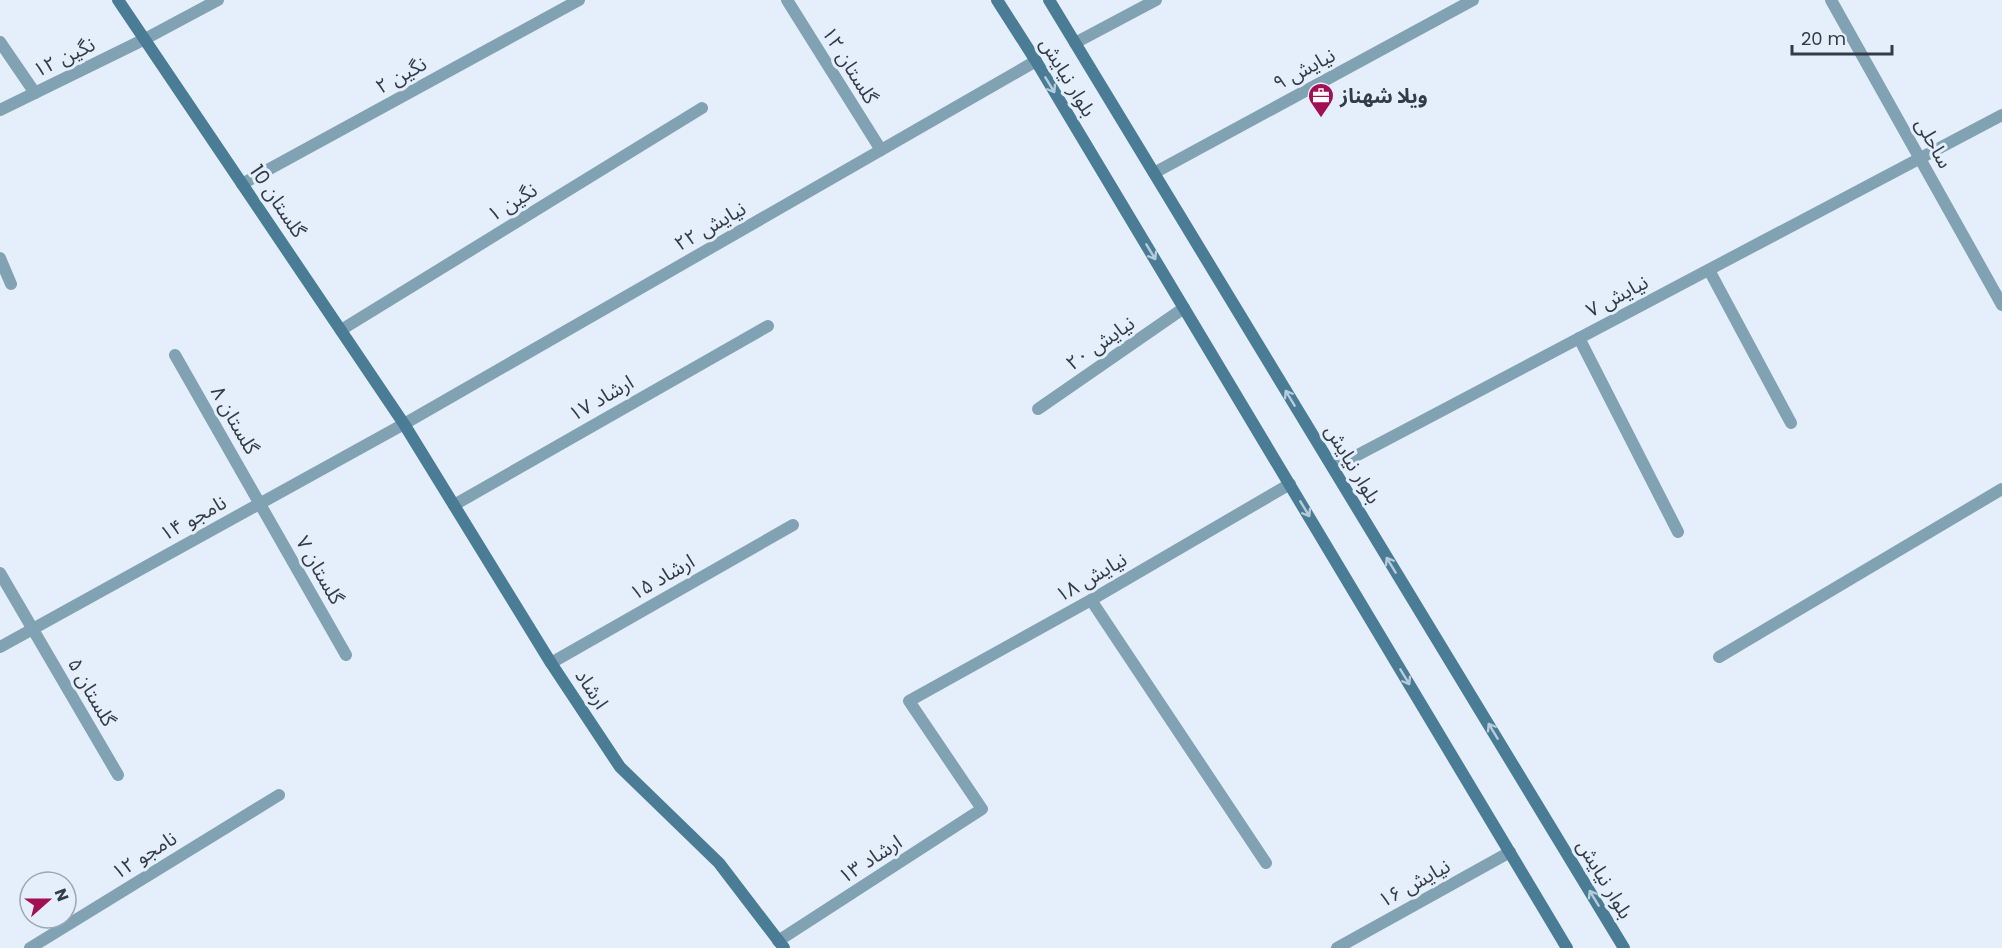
<svg xmlns="http://www.w3.org/2000/svg" width="2002" height="948" viewBox="0 0 2002 948" font-family="Poppins,'Noto Sans Arabic',sans-serif">
  <style>
    .lines { fill: none; stroke-linecap: round; stroke-linejoin: round }
    .street { stroke: #81a2b3; stroke-width: 12 }
    .secondary { stroke: #4a7c96; stroke-width: 12 }
    .oneway { stroke: #b6ccdd }
    .labels { text-anchor: middle; stroke-width: 6; stroke-linejoin: round; paint-order: stroke }
    .street-label { font-size: 20px; fill: #323c48; stroke: #e5effb }
    .poi-label { font-size: 20px; font-weight: bold; fill: #323c48; stroke: #e5effb; text-anchor: start }
  </style>
  <rect width="100%" height="100%" fill="#e5effb"/>
  <g class="lines">
    <g class="street">
      <polyline points="787,0 881,150"/>
      <polyline points="1831,0 2002,305"/>
      <polyline points="0,42 35,93"/>
      <polyline points="1075,43 1156,0"/>
      <polyline points="0,110 145,39 218,0"/>
      <polyline points="1154,173 1473,0"/>
      <polyline points="242,184 579,0"/>
      <polyline points="0,258 11,284"/>
      <polyline points="1709,270 1791,423"/>
      <polyline points="341,330 702,108"/>
      <polyline points="1579,338 1678,532"/>
      <polyline points="175,355 346,655"/>
      <polyline points="1038,409 1184,308"/>
      <polyline points="1333,468 2002,115"/>
      <polyline points="454,505 768,326"/>
      <polyline points="0,573 118,775"/>
      <polyline points="1091,600 1266,863"/>
      <polyline points="0,647 404,424 1036,61"/>
      <polyline points="1719,657 2002,489"/>
      <polyline points="551,663 793,525"/>
      <polyline points="778,941 982,809 909,701 1091,600 1290,484"/>
      <polyline points="30,948 279,795"/>
      <polyline points="1337,948 1510,852"/>
    </g>
    <g class="secondary">
      <polyline points="118,0 404,424 551,663 620,767 719,863 784,948"/>
      <polyline points="997,0 1036,61 1567,948"/>
      <polyline points="1049,0 1624,948"/>
    </g>
  </g>
  <defs><path id="oneway-shaft" d="M-6 0H5M1.5-3L5.5 0L1.5 3" fill="none" stroke-width="1.6" stroke-linecap="round" stroke-linejoin="round" transform="scale(1.5)"/></defs>
  <g class="oneway">
    <use href="#oneway-shaft" transform="translate(1050 85) rotate(59)"/>
    <use href="#oneway-shaft" transform="translate(1151 252) rotate(59)"/>
    <use href="#oneway-shaft" transform="translate(1290 398) rotate(-121)"/>
    <use href="#oneway-shaft" transform="translate(1305 509) rotate(59)"/>
    <use href="#oneway-shaft" transform="translate(1391 565) rotate(-121)"/>
    <use href="#oneway-shaft" transform="translate(1405 677) rotate(59)"/>
    <use href="#oneway-shaft" transform="translate(1493 731) rotate(-121)"/>
    <use href="#oneway-shaft" transform="translate(1594 898) rotate(-121)"/>
  </g>
  <defs>
    <symbol id="office-pin" viewBox="-11 -11 22 30"><path d="M0 17L-7.5 6A9.5 9.5 0 1 1 7.5 6Z" fill="#a20f52" stroke="#e5effb"/><path d="M-6-3h4V-5.5h4V-3h4V5H-6ZM-1-4.5V-3h2v-1.5ZM-6 0V1H6V0Z" fill="#fff"/></symbol>
  </defs>
  <g fill-rule="evenodd">
    <use href="#office-pin" x="1306" y="81" width="30" height="40"/>
  </g>
  <g class="labels">
    <g class="street-label">
      <text transform="translate(64 57) rotate(-26)" y="7">نگین ۱۲</text>
      <text transform="translate(850 65) rotate(58)" y="7">گلستان ۱۲</text>
      <text transform="translate(1304 69) rotate(-28)" y="7">نیایش ۹</text>
      <text transform="translate(401 75) rotate(-29)" y="7">نگین ۲</text>
      <text transform="translate(1068 77) rotate(59)" y="7">بلوار نیایش</text>
      <text transform="translate(1934 143) rotate(61)" y="7">ساحلی</text>
      <text transform="translate(278 201) rotate(56)" y="7">گلستان 10</text>
      <text transform="translate(512 202) rotate(-32)" y="7">نگین ۱</text>
      <text transform="translate(710 226) rotate(-30)" y="7">نیایش ۲۲</text>
      <text transform="translate(1617 296) rotate(-28)" y="7">نیایش ۷</text>
      <text transform="translate(1100 343) rotate(-35)" y="7">نیایش ۲۰</text>
      <text transform="translate(601 398) rotate(-30)" y="7">ارشاد ۱۷</text>
      <text transform="translate(235 420) rotate(60)" y="7">گلستان ۸</text>
      <text transform="translate(1353 464) rotate(59)" y="7">بلوار نیایش</text>
      <text transform="translate(193 518) rotate(-29)" y="7">نامجو ۱۴</text>
      <text transform="translate(320 570) rotate(60)" y="7">گلستان ۷</text>
      <text transform="translate(662 577) rotate(-30)" y="7">ارشاد ۱۵</text>
      <text transform="translate(1091 577) rotate(-30)" y="7">نیایش ۱۸</text>
      <text transform="translate(592 689) rotate(57)" y="7">ارشاد</text>
      <text transform="translate(92 692) rotate(60)" y="7">گلستان ۵</text>
      <text transform="translate(144 855) rotate(-32)" y="7">نامجو ۱۲</text>
      <text transform="translate(870 859) rotate(-33)" y="7">ارشاد ۱۳</text>
      <text transform="translate(1605 879) rotate(59)" y="7">بلوار نیایش</text>
      <text transform="translate(1414 883) rotate(-29)" y="7">نیایش ۱۶</text>
    </g>
    <g class="poi-label">
      <text x="1340" y="103">ویلا شهناز</text>
    </g>
  </g>
  <g transform="translate(48 900) rotate(69)"><circle r="28" fill="#e5effb" stroke="#9da7b3" stroke-width="1.5"/>
  <path d="M0-4.5L10 22L0 15L-10 22Z" fill="#a20f52"/>
  <text y="-9" font-size="16" font-weight="bold" text-anchor="middle" fill="#323c48">N</text>
  </g>
  <path d="M1792 45v9h100v-9" fill="none" stroke="#323c48" stroke-width="3"/>
  <text x="1801" y="45" font-size="18" fill="#323c48" stroke="#e5effb" stroke-width="4.5" paint-order="stroke">20 m</text>
</svg>
